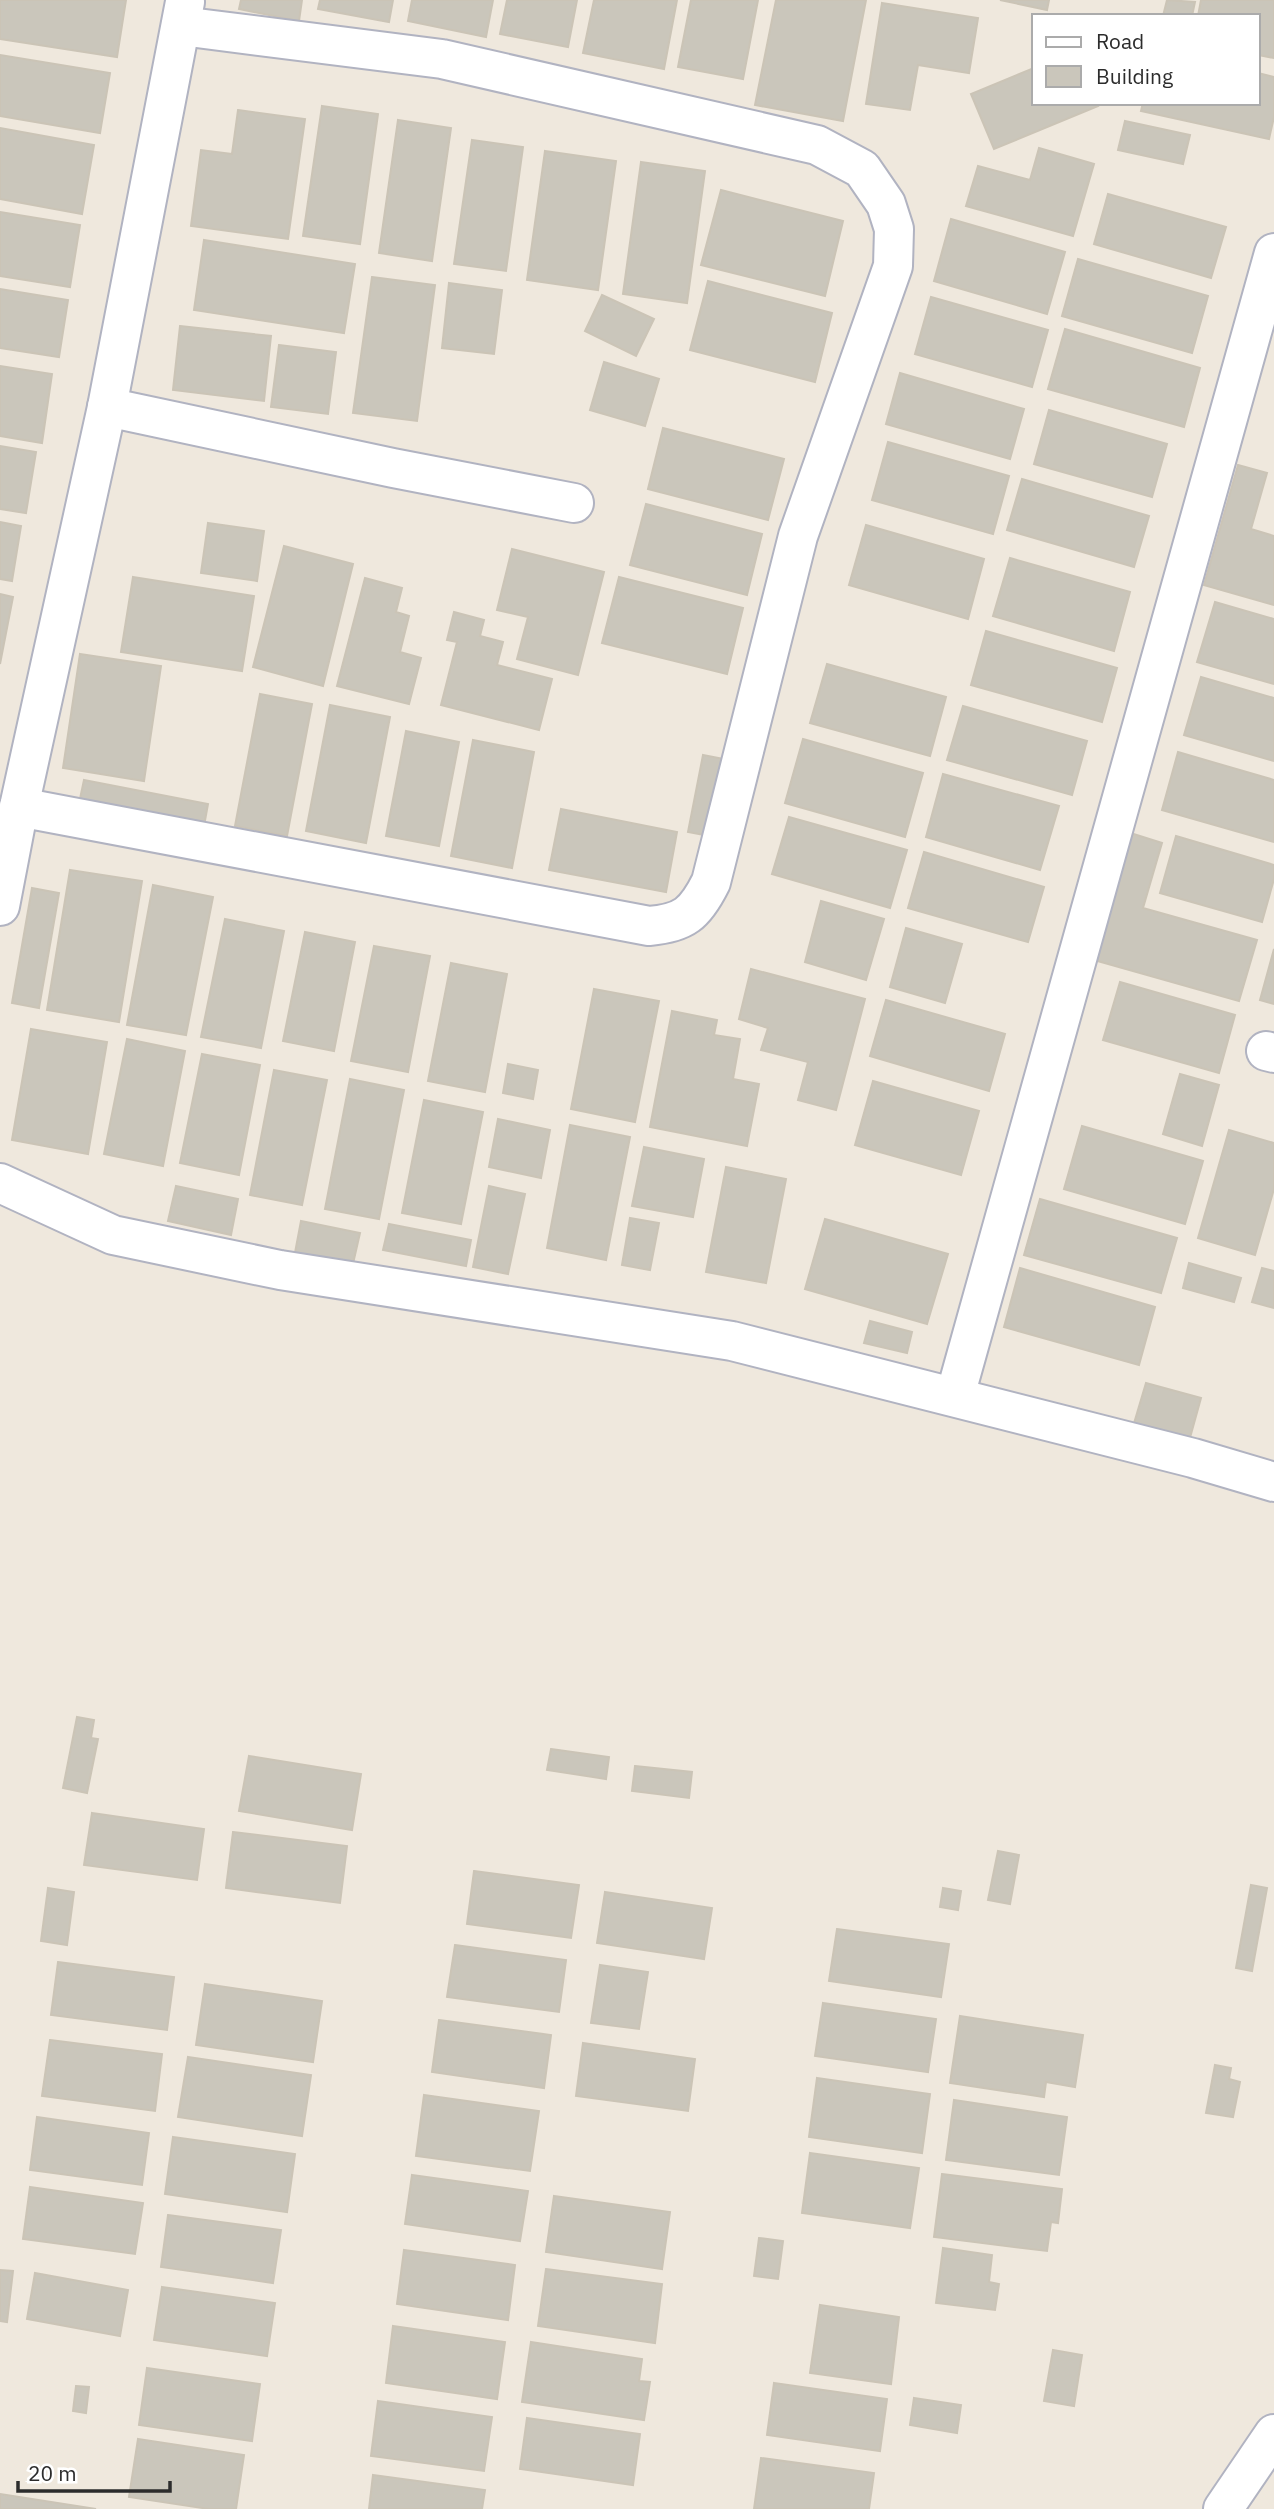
<svg xmlns="http://www.w3.org/2000/svg" width="1274" height="2509" viewBox="0 0 1274 2509" font-family="'IBM Plex Sans',sans-serif">
  <style>
    .building { fill: #cac6bb; stroke: #cbc4b6; stroke-width: 2 }
    .lines { fill: none; stroke-linecap: round; stroke-linejoin: round }
    .minor-casing { stroke: #b1b3c1; stroke-width: 42 }
    .tertiary-casing { stroke: #b1b3c1; stroke-width: 42 }
    .minor { stroke: #fff; stroke-width: 38 }
    .tertiary { stroke: #fff; stroke-width: 38 }
  </style>
  <rect width="100%" height="100%" fill="#efe8dd"/>
  <g class="building">
    <polygon points="0,0 126,0 117,57 0,39"/>
    <polygon points="241,0 302,0 299,21 239,9"/>
    <polygon points="320,0 393,0 389,22 318,9"/>
    <polygon points="412,0 493,0 486,37 408,21"/>
    <polygon points="507,0 577,0 568,47 500,34"/>
    <polygon points="594,0 677,0 664,69 583,53"/>
    <polygon points="691,0 758,0 743,79 678,67"/>
    <polygon points="776,0 866,0 843,121 755,105"/>
    <polygon points="1000,0 1049,0 1047,10"/>
    <polygon points="1167,0 1195,2 1192,16 1163,16"/>
    <polygon points="1201,0 1274,0 1274,58 1258,55 1258,16 1198,16"/>
    <polygon points="882,3 978,18 969,73 918,65 910,110 866,104"/>
    <polygon points="0,55 110,73 100,133 0,116"/>
    <polygon points="1034,68 1034,103 1096,103 1098,106 994,149 971,94"/>
    <polygon points="1258,73 1274,77 1274,117 1269,139 1141,111 1143,103 1258,103"/>
    <polygon points="322,106 378,114 360,244 303,236"/>
    <polygon points="238,110 305,119 288,239 191,226 201,150 232,154"/>
    <polygon points="398,120 451,128 432,261 379,253"/>
    <polygon points="1125,121 1190,135 1183,164 1118,150"/>
    <polygon points="0,128 94,145 82,214 0,199"/>
    <polygon points="472,140 523,147 506,271 454,264"/>
    <polygon points="1039,148 1094,164 1073,236 966,206 978,166 1030,180"/>
    <polygon points="545,151 616,161 598,290 527,280"/>
    <polygon points="641,162 705,171 687,303 623,294"/>
    <polygon points="721,190 843,221 825,296 701,265"/>
    <polygon points="1108,194 1226,227 1211,278 1094,244"/>
    <polygon points="0,212 80,225 70,287 0,276"/>
    <polygon points="951,219 1065,252 1047,314 934,281"/>
    <polygon points="204,240 355,264 344,333 194,310"/>
    <polygon points="1078,259 1208,296 1192,353 1062,316"/>
    <polygon points="372,277 435,285 417,421 353,413"/>
    <polygon points="708,281 832,313 815,382 690,350"/>
    <polygon points="449,283 502,290 494,354 442,348"/>
    <polygon points="0,289 68,300 59,357 0,348"/>
    <polygon points="602,295 654,319 636,356 585,331"/>
    <polygon points="931,297 1048,330 1032,387 915,354"/>
    <polygon points="180,326 271,336 264,401 173,390"/>
    <polygon points="1065,329 1200,368 1184,427 1048,389"/>
    <polygon points="279,345 336,352 328,414 271,407"/>
    <polygon points="604,362 659,379 645,426 590,410"/>
    <polygon points="0,366 52,374 42,443 0,436"/>
    <polygon points="900,373 1024,409 1010,459 886,424"/>
    <polygon points="1049,410 1167,444 1152,497 1034,464"/>
    <polygon points="663,428 784,459 768,520 648,489"/>
    <polygon points="888,442 1009,476 993,534 872,500"/>
    <polygon points="0,446 36,452 26,513 0,509"/>
    <polygon points="1238,465 1267,473 1251,529 1274,536 1274,605 1204,585"/>
    <polygon points="1022,479 1149,516 1134,567 1007,530"/>
    <polygon points="646,504 762,534 747,595 630,565"/>
    <polygon points="0,522 21,526 12,581 0,579"/>
    <polygon points="208,523 264,531 257,581 201,573"/>
    <polygon points="866,525 984,559 968,619 849,585"/>
    <polygon points="284,546 353,564 323,686 253,667"/>
    <polygon points="512,549 604,572 578,675 517,659 528,617 497,610"/>
    <polygon points="1010,558 1130,592 1114,651 993,616"/>
    <polygon points="133,577 254,596 242,671 121,652"/>
    <polygon points="619,577 743,608 727,674 602,643"/>
    <polygon points="365,578 402,588 396,612 409,616 400,652 421,658 409,704 337,686"/>
    <polygon points="0,594 13,597 0,664"/>
    <polygon points="1215,602 1274,619 1274,684 1197,662"/>
    <polygon points="454,612 484,620 480,636 503,642 497,665 552,679 539,730 441,705 457,642 447,640"/>
    <polygon points="986,631 1117,668 1102,722 971,685"/>
    <polygon points="80,654 161,666 144,781 63,768"/>
    <polygon points="827,664 946,697 930,756 810,723"/>
    <polygon points="1201,677 1274,698 1274,761 1184,735"/>
    <polygon points="260,694 312,704 287,836 235,826"/>
    <polygon points="330,705 390,717 366,843 306,831"/>
    <polygon points="963,706 1087,741 1072,795 947,760"/>
    <polygon points="406,731 459,742 439,846 386,836"/>
    <polygon points="803,739 923,773 905,837 785,803"/>
    <polygon points="473,740 534,752 512,868 451,856"/>
    <polygon points="1178,752 1274,780 1274,842 1162,810"/>
    <polygon points="703,755 729,760 715,837 688,832"/>
    <polygon points="943,774 1059,806 1040,870 926,837"/>
    <polygon points="84,780 208,804 202,837 77,813"/>
    <polygon points="561,809 677,832 666,892 549,870"/>
    <polygon points="789,817 907,850 890,908 772,874"/>
    <polygon points="1124,831 1162,843 1143,908 1257,940 1239,1001 1087,958"/>
    <polygon points="1176,836 1274,865 1274,879 1262,922 1160,893"/>
    <polygon points="924,852 1044,887 1028,942 908,908"/>
    <polygon points="70,870 142,881 119,1022 47,1010"/>
    <polygon points="153,885 213,897 186,1035 127,1025"/>
    <polygon points="32,888 59,893 39,1008 12,1003"/>
    <polygon points="821,901 884,919 866,980 805,962"/>
    <polygon points="225,919 284,931 261,1048 201,1037"/>
    <polygon points="906,928 962,944 945,1003 890,987"/>
    <polygon points="305,932 355,942 334,1051 283,1041"/>
    <polygon points="374,946 430,956 408,1072 351,1061"/>
    <polygon points="1274,949 1274,1004 1260,1000"/>
    <polygon points="451,963 507,974 485,1092 428,1081"/>
    <polygon points="751,969 865,999 836,1110 798,1100 808,1062 761,1050 768,1028 739,1019"/>
    <polygon points="1120,982 1235,1015 1219,1073 1103,1040"/>
    <polygon points="594,989 659,1001 635,1122 571,1109"/>
    <polygon points="886,1000 1005,1034 989,1091 870,1056"/>
    <polygon points="672,1011 717,1020 714,1035 740,1039 733,1079 759,1084 747,1146 650,1127"/>
    <polygon points="31,1029 107,1042 88,1154 12,1140"/>
    <polygon points="127,1039 185,1051 163,1166 104,1154"/>
    <polygon points="202,1054 260,1065 239,1175 180,1163"/>
    <polygon points="508,1064 538,1070 533,1099 503,1093"/>
    <polygon points="274,1070 327,1080 302,1205 250,1195"/>
    <polygon points="1180,1074 1219,1085 1202,1146 1163,1134"/>
    <polygon points="350,1079 404,1090 379,1219 325,1209"/>
    <polygon points="873,1081 979,1111 961,1175 855,1145"/>
    <polygon points="424,1100 483,1112 461,1224 402,1213"/>
    <polygon points="498,1119 550,1130 541,1178 489,1167"/>
    <polygon points="570,1125 630,1137 606,1260 547,1248"/>
    <polygon points="1082,1126 1203,1161 1185,1224 1064,1189"/>
    <polygon points="1229,1130 1274,1143 1274,1189 1255,1255 1198,1238"/>
    <polygon points="644,1147 704,1159 693,1217 632,1206"/>
    <polygon points="726,1167 786,1179 766,1283 706,1272"/>
    <polygon points="176,1186 238,1199 231,1235 168,1221"/>
    <polygon points="489,1186 525,1194 508,1274 473,1267"/>
    <polygon points="1040,1199 1177,1238 1161,1293 1024,1255"/>
    <polygon points="630,1218 659,1223 650,1270 622,1265"/>
    <polygon points="825,1219 948,1254 927,1324 805,1289"/>
    <polygon points="301,1221 360,1233 352,1268 294,1258"/>
    <polygon points="389,1224 471,1240 466,1266 383,1250"/>
    <polygon points="1189,1263 1241,1278 1234,1302 1183,1288"/>
    <polygon points="1020,1268 1155,1307 1139,1365 1004,1327"/>
    <polygon points="1262,1268 1274,1271 1274,1308 1252,1302"/>
    <polygon points="870,1321 912,1332 907,1353 864,1343"/>
    <polygon points="1146,1383 1201,1398 1188,1445 1132,1430"/>
    <polygon points="77,1717 94,1720 91,1738 98,1739 87,1793 63,1788"/>
    <polygon points="551,1749 609,1757 606,1779 547,1770"/>
    <polygon points="249,1756 361,1774 352,1830 239,1811"/>
    <polygon points="635,1766 692,1772 689,1798 632,1791"/>
    <polygon points="92,1813 204,1829 197,1880 84,1865"/>
    <polygon points="233,1832 347,1846 340,1903 226,1888"/>
    <polygon points="998,1851 1019,1855 1010,1904 988,1900"/>
    <polygon points="474,1871 579,1885 571,1938 467,1924"/>
    <polygon points="1251,1885 1267,1888 1252,1971 1236,1968"/>
    <polygon points="48,1888 74,1892 67,1945 41,1941"/>
    <polygon points="943,1888 961,1891 958,1910 940,1907"/>
    <polygon points="605,1892 712,1908 704,1959 597,1943"/>
    <polygon points="837,1929 949,1944 941,1997 829,1981"/>
    <polygon points="455,1945 566,1960 559,2012 447,1997"/>
    <polygon points="58,1962 174,1977 167,2030 51,2015"/>
    <polygon points="600,1965 648,1972 639,2029 591,2023"/>
    <polygon points="205,1984 322,2001 313,2062 196,2045"/>
    <polygon points="823,2003 936,2019 928,2072 815,2056"/>
    <polygon points="960,2016 1083,2035 1075,2087 1046,2082 1044,2097 950,2083"/>
    <polygon points="439,2020 551,2035 544,2088 432,2072"/>
    <polygon points="50,2040 162,2054 155,2111 42,2096"/>
    <polygon points="583,2043 695,2059 688,2111 576,2096"/>
    <polygon points="188,2057 311,2075 302,2136 178,2117"/>
    <polygon points="1215,2065 1231,2068 1229,2079 1240,2082 1233,2117 1206,2113"/>
    <polygon points="817,2078 930,2094 922,2153 809,2137"/>
    <polygon points="424,2095 539,2111 530,2171 416,2156"/>
    <polygon points="954,2100 1067,2117 1059,2175 946,2160"/>
    <polygon points="37,2117 149,2133 142,2185 30,2170"/>
    <polygon points="173,2137 295,2154 287,2212 165,2194"/>
    <polygon points="810,2153 919,2168 910,2228 802,2213"/>
    <polygon points="942,2174 1062,2189 1058,2223 1051,2222 1047,2251 934,2237"/>
    <polygon points="412,2175 528,2191 520,2241 405,2224"/>
    <polygon points="30,2187 143,2203 135,2254 23,2239"/>
    <polygon points="554,2196 670,2212 662,2269 546,2252"/>
    <polygon points="168,2215 281,2230 273,2283 161,2267"/>
    <polygon points="759,2238 783,2241 778,2279 754,2276"/>
    <polygon points="943,2248 992,2255 989,2282 999,2284 995,2310 936,2303"/>
    <polygon points="404,2250 515,2265 508,2320 397,2304"/>
    <polygon points="546,2269 662,2284 655,2343 538,2326"/>
    <polygon points="0,2270 13,2271 7,2322 0,2321"/>
    <polygon points="35,2273 128,2290 120,2336 27,2319"/>
    <polygon points="162,2287 275,2303 267,2356 154,2340"/>
    <polygon points="820,2305 899,2317 891,2384 810,2373"/>
    <polygon points="393,2326 505,2342 497,2399 386,2383"/>
    <polygon points="531,2342 642,2359 639,2381 650,2382 644,2420 522,2402"/>
    <polygon points="1053,2350 1082,2355 1074,2406 1044,2401"/>
    <polygon points="147,2368 260,2384 252,2441 139,2425"/>
    <polygon points="774,2383 887,2399 880,2451 767,2435"/>
    <polygon points="76,2386 89,2387 86,2413 73,2411"/>
    <polygon points="914,2398 961,2405 957,2433 910,2425"/>
    <polygon points="378,2401 492,2417 484,2471 371,2456"/>
    <polygon points="527,2418 640,2434 633,2485 520,2469"/>
    <polygon points="138,2439 244,2455 236,2509 209,2509 129,2497"/>
    <polygon points="761,2458 874,2473 869,2509 754,2509"/>
    <polygon points="373,2475 485,2490 482,2509 369,2509"/>
    <polygon points="0,2494 96,2509 0,2509"/>
  </g>
  <g class="lines">
    <defs>
      <g id="minor">
        <polyline points="107,407 393,468 574,503"/>
        <path d="M19 807 649 926C684 923 695 914 711 882L798 536 893 266 894 229 886 204 862 169 817 145 442 59 181 26"/>
        <polyline points="0,906 19,807 107,407 185,2"/>
        <polyline points="1266,1051 1274,1053"/>
        <polyline points="0,1183 113,1235 280,1270 732,1341 1193,1458 1274,1482"/>
        <polyline points="955,1396 1274,253"/>
      </g>
      <polyline id="tertiary" points="1223,2509 1274,2434"/>
    </defs>
    <use href="#minor" class="minor-casing"/>
    <use href="#tertiary" class="tertiary-casing"/>
    <use href="#minor" class="minor"/>
    <use href="#tertiary" class="tertiary"/>
  </g>
  <rect x="1032" y="14" width="228" height="91" fill="#ffffff" stroke="#ababab" stroke-width="2"/>
  <rect x="1046" y="37" width="35" height="10" fill="#ffffff" stroke="#ababab" stroke-width="2"/>
  <text x="1096" y="49" font-size="21" fill="#2c2c2c">Road</text>
  <rect x="1046" y="66" width="35" height="21" fill="#cac6bb" stroke="#ababab" stroke-width="2"/>
  <text x="1096" y="84" font-size="21" fill="#2c2c2c">Building</text>
  <path d="M18 2481v10h152v-10" fill="none" stroke="#2c2c2c" stroke-width="3.5"/>
  <text x="28" y="2481" font-size="21" fill="#2c2c2c" stroke="#ffffff" stroke-width="5" paint-order="stroke">20 m</text>
</svg>
